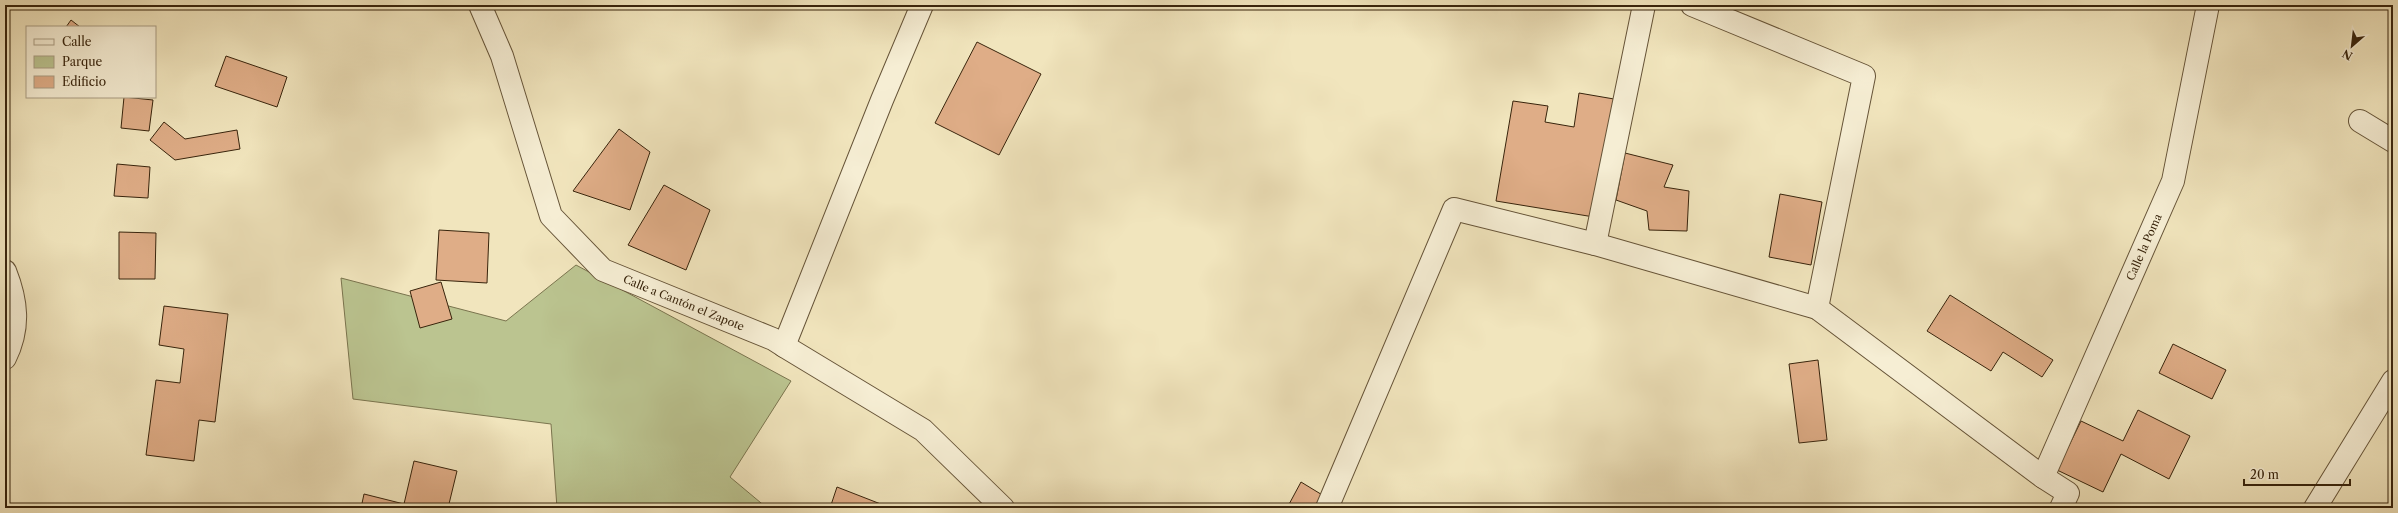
<svg xmlns="http://www.w3.org/2000/svg" width="2398" height="513" viewBox="0 0 2398 513" font-family="'Libre Caslon Text',serif">
  <style>
    .green { fill: #bbc490; stroke: #7a744e }
    .building { fill: #dfad87; stroke: #38240c }
    .lines { fill: none; stroke-linecap: round; stroke-linejoin: round }
    .minor-casing { stroke: #665438; stroke-width: 24 }
    .minor { stroke: #f6eed4; stroke-width: 22 }
    .labels { text-anchor: middle; stroke-width: 3; stroke-linejoin: round; paint-order: stroke }
    .street-label { font-size: 11px; fill: #38240c; stroke: #f6eed4 }
  </style>
  <rect width="100%" height="100%" fill="#f1e5bd"/>
  <filter id="stains"><feTurbulence type="fractalNoise" baseFrequency=".005" numOctaves="4"/><feColorMatrix values="0 0 0 0 .2 0 0 0 0 .09 0 0 0 0 .02 0 0 0 .5 -.17"/></filter>
  <radialGradient id="worn" r=".72"><stop offset=".6" stop-color="#630" stop-opacity="0"/><stop offset="1" stop-color="#630" stop-opacity=".3"/></radialGradient>
  <polygon class="green" points="576,265 791,381 730,477 767,508 557,508 551,424 353,399 341,278 506,321"/>
  <g class="building">
    <polygon points="71,20 80,27 66,27"/>
    <polygon points="977,42 1041,74 999,155 935,123"/>
    <polygon points="226,56 287,77 277,107 215,86"/>
    <polygon points="1579,93 1614,99 1594,217 1496,201 1513,101 1548,106 1545,122 1574,127"/>
    <polygon points="124,97 153,100 149,131 121,128"/>
    <polygon points="164,122 185,139 237,130 240,149 175,160 150,140"/>
    <polygon points="619,129 650,152 630,210 573,191"/>
    <polygon points="1625,153 1673,165 1664,187 1689,191 1687,231 1649,230 1647,211 1616,200"/>
    <polygon points="117,164 150,167 148,198 114,196"/>
    <polygon points="664,185 710,210 686,270 628,245"/>
    <polygon points="1780,194 1822,202 1811,265 1769,257"/>
    <polygon points="439,230 489,233 487,283 436,280"/>
    <polygon points="119,232 156,233 155,279 119,279"/>
    <polygon points="441,282 452,319 420,328 410,291"/>
    <polygon points="1950,295 2053,360 2042,377 2003,352 1991,371 1927,331"/>
    <polygon points="164,306 228,314 215,422 199,420 194,461 146,455 156,380 180,383 184,349 159,345"/>
    <polygon points="2173,344 2226,370 2212,399 2159,373"/>
    <polygon points="1818,360 1827,440 1799,443 1789,364"/>
    <polygon points="2138,410 2190,436 2169,479 2121,454 2103,492 2057,470 2081,421 2123,441"/>
    <polygon points="414,461 457,471 448,508 361,508 364,494 404,504"/>
    <polygon points="1301,482 1324,496 1317,508 1287,508"/>
    <polygon points="837,487 891,508 830,508"/>
  </g>
  <g class="lines">
    <defs>
      <g id="minor">
        <path id="s1" d="M480 5 502 56 551 216 603 270 773 339 784 346 923 430 1003 508"/>
        <polyline points="1692,5 1864,76 1817,308"/>
        <polyline points="2360,121 2393,141"/>
        <polyline points="1595,244 1644,5"/>
        <path d="M5 271C17 301 20 328 5 358"/>
        <polyline points="784,346 882,100 922,5"/>
        <path id="s2" d="M2043 477 2173 181 2208 5"/>
        <polyline points="1327,508 1454,209 1595,244 1817,308 2043,477 2068,493 2061,508"/>
        <polyline points="2315,508 2393,381"/>
      </g>
    </defs>
    <use href="#minor" class="minor-casing"/>
    <use href="#minor" class="minor"/>
  </g>
  <g class="labels">
    <g class="street-label">
      <text dy="4" stroke="none"><textPath href="#s2" startOffset="251">Calle la Poma</textPath></text>
      <text dy="4" stroke="none"><textPath href="#s1" startOffset="385">Calle a Cantón el Zapote</textPath></text>
    </g>
  </g>
  <rect width="2398" height="513" fill="none" stroke="#f1e5bd" stroke-width="20"/>
  <rect x="6" y="6" width="2386" height="501" fill="none" stroke="#38240c" stroke-width="2"/>
  <rect x="10" y="10" width="2378" height="493" fill="none" stroke="#38240c"/>
  <rect x="26" y="26" width="130" height="72" fill="#f6eed4" stroke="#aa9d84"/>
  <rect x="34" y="39" width="20" height="6" fill="#f6eed4" stroke="#aa9d84"/>
  <text x="62" y="46" font-size="12" fill="#38240c">Calle</text>
  <rect x="34" y="56" width="20" height="12" fill="#bbc490" stroke="#aa9d84"/>
  <text x="62" y="66" font-size="12" fill="#38240c">Parque</text>
  <rect x="34" y="76" width="20" height="12" fill="#dfad87" stroke="#aa9d84"/>
  <text x="62" y="86" font-size="12" fill="#38240c">Edificio</text>
  <g transform="translate(2352 46) rotate(208)" stroke="#f6eed4" stroke-width="3" paint-order="stroke">
  <path d="M0-3L7 15L0 10L-7 15Z" fill="#38240c"/>
  <text y="-6" font-size="11" font-weight="bold" text-anchor="middle" fill="#38240c">N</text>
  </g>
  <path d="M2244 479v6h106v-6" fill="none" stroke="#38240c" stroke-width="2"/>
  <text x="2250" y="479" font-size="12" fill="#38240c" stroke="#f6eed4" stroke-width="3" paint-order="stroke">20 m</text>
  <rect width="100%" height="100%" filter="url(#stains)"/>
  <rect width="100%" height="100%" fill="url(#worn)"/>
</svg>
